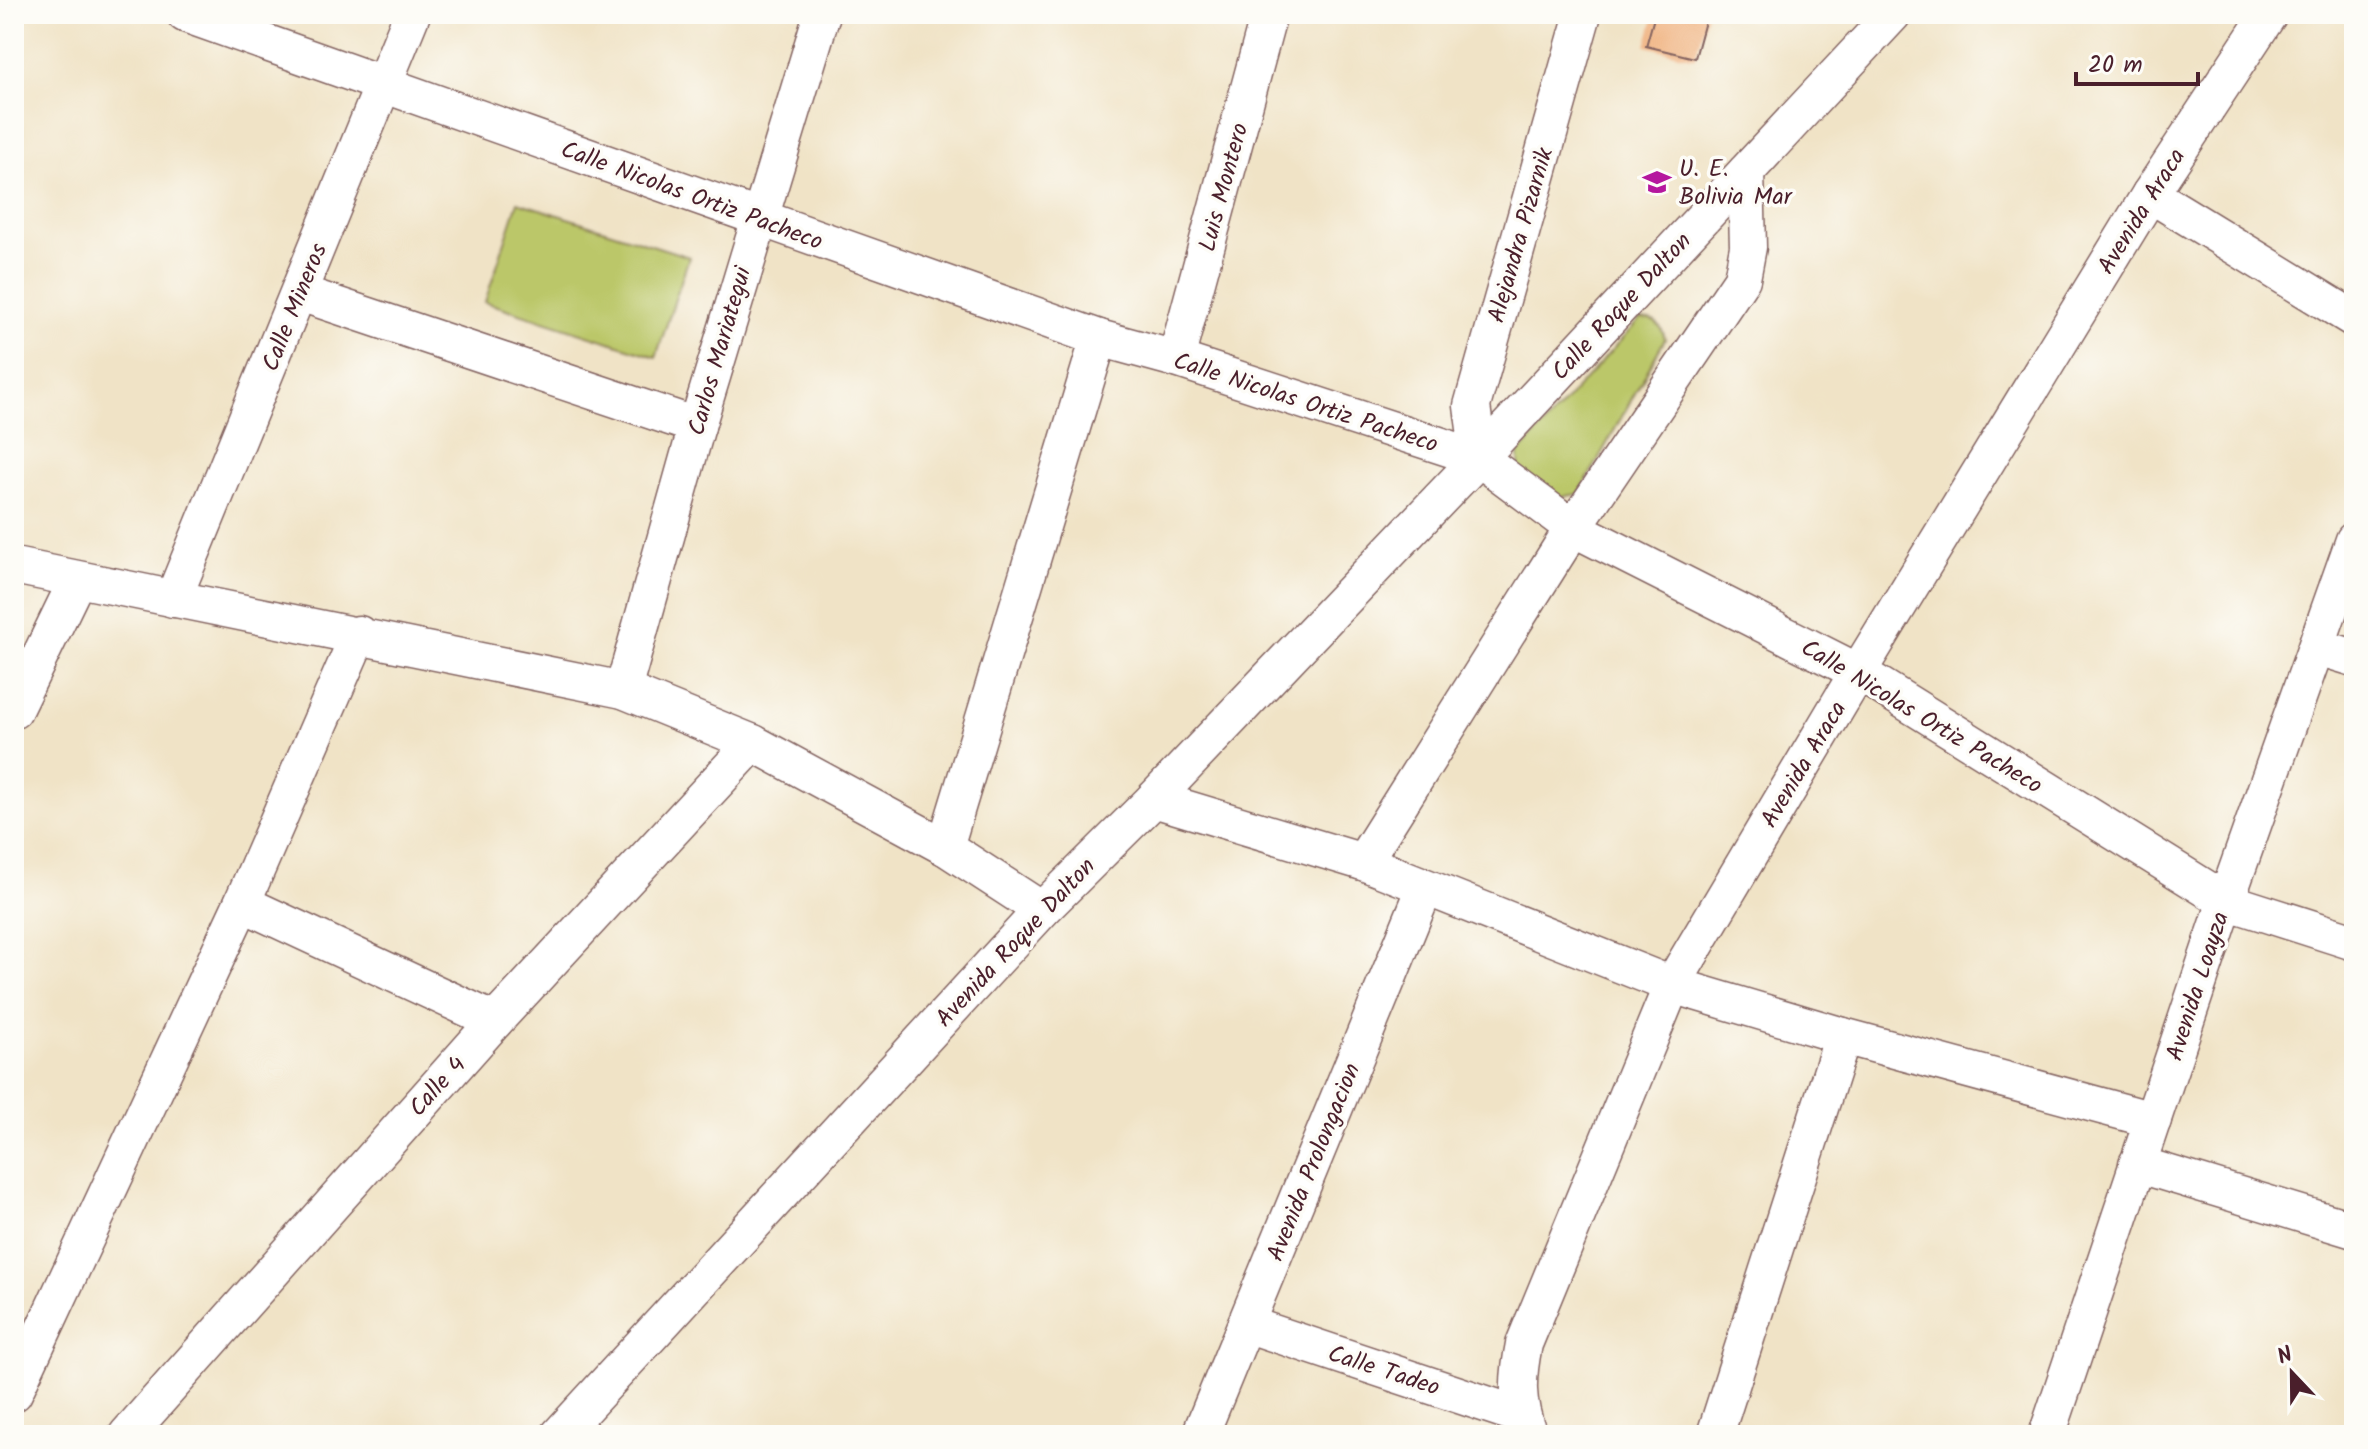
<svg xmlns="http://www.w3.org/2000/svg" width="2368" height="1449" viewBox="0 0 2368 1449" font-family="Kalam,sans-serif">
  <style>
    .green { fill: #bbc769; stroke: #82734a; stroke-width: 2 }
    .building { fill: #efae79 }
    .lines { fill: none; stroke-linecap: round; stroke-linejoin: round }
    .minor-casing { stroke: #846461; stroke-width: 39 }
    .minor { stroke: #fff; stroke-width: 36 }
    .labels { text-anchor: middle; stroke-width: 7; stroke-linejoin: round; paint-order: stroke }
    .poi-label { font-size: 24px; fill: #4a1f2b; stroke: #fdfcf7; text-anchor: start }
    .street-label { font-size: 24px; fill: #4a1f2b; stroke: #fdfcf7 }
  </style>
  <rect width="100%" height="100%" fill="#fdfcf7"/>
  <filter id="ink" filterUnits="userSpaceOnUse"><feTurbulence type="fractalNoise" baseFrequency=".0125" numOctaves="2"/><feDisplacementMap in="SourceGraphic" scale="16" xChannelSelector="R" yChannelSelector="G"/><feConvolveMatrix kernelMatrix="1 2 1 2 8 2 1 2 1" color-interpolation-filters="sRGB"/></filter>
  <filter id="wash" filterUnits="userSpaceOnUse"><feTurbulence type="fractalNoise" baseFrequency=".006" numOctaves="4" result="noise"/><feDisplacementMap in="SourceGraphic" scale="32" xChannelSelector="R" yChannelSelector="G"/><feGaussianBlur stdDeviation="1.8" result="paint"/><feColorMatrix in="noise" values="0 0 0 0 0 0 0 0 0 0 0 0 0 0 0 0 0 1.4 0 .05"/><feComposite in="paint" operator="in"/></filter>
  <g filter="url(#wash)">
    <rect width="100%" height="100%" fill="#f0e3c6"/>
    <g class="green">
      <polygon points="518,202 689,257 656,357 485,302"/>
      <path d="M1640 319C1656 319 1661 324 1665 339L1579 494 1559 497 1519 469V453Z"/>
    </g>
    <g id="blocks">
      <polygon class="building" points="1655,14 1707,14 1695,58 1646,46"/>
    </g>
  </g>
  <g filter="url(#ink)">
    <use href="#blocks" fill-opacity="0" stroke="#846461" stroke-width="2"/>
    <g class="lines">
      <defs>
        <g id="minor">
          <polyline points="185,14 1099,338 1176,359 1479,458 1573,528 1858,672 2226,901 2354,942"/>
          <polyline points="2150,194 2354,319"/>
          <polyline points="300,293 697,426"/>
          <polyline points="1176,359 1269,14"/>
          <polyline points="1479,458 1472,406 1583,14"/>
          <polyline points="14,566 623,690 753,743 945,847 1042,910"/>
          <polyline points="173,599 412,14"/>
          <polyline points="2318,647 2354,658"/>
          <polyline points="623,690 697,426 822,14"/>
          <polyline points="14,710 77,580"/>
          <polyline points="1154,799 1363,862 1672,985 1843,1036 2153,1120"/>
          <polyline points="945,847 1099,338"/>
          <polyline points="1363,862 1573,528 1742,279 1748,247 1746,172"/>
          <polyline points="242,903 495,1021"/>
          <polyline points="2137,1164 2354,1230"/>
          <polyline points="1246,1324 1522,1416"/>
          <polyline points="14,1393 242,903 359,634"/>
          <polyline points="127,1435 495,1021 753,743"/>
          <polyline points="559,1435 1042,910 1154,799 1479,458 1893,14"/>
          <polyline points="1200,1435 1425,888"/>
          <path d="M1529 1435C1516 1401 1517 1379 1524 1344L1672 985 1858 672 2150 194 2269 14"/>
          <polyline points="1715,1435 1843,1036"/>
          <polyline points="2047,1435 2226,901 2354,540"/>
        </g>
      </defs>
      <use href="#minor" class="minor-casing"/>
      <use href="#minor" class="minor"/>
    </g>
  </g>
  <defs>
    <symbol id="school-bare" viewBox="-9 -9 18 18"><path d="M0-5L7-2L0 1L-7-2ZM-4 1L0 2.5L4 1V4Q0 6-4 4Z" fill="#b5179e" stroke="#fdfcf7" stroke-width="2.5" paint-order="stroke"/></symbol>
  </defs>
  <g fill-rule="evenodd">
    <use href="#school-bare" x="1637" y="162" width="40" height="40"/>
  </g>
  <g class="labels">
    <g class="poi-label">
      <text x="1679" y="176">U. E.<tspan x="1679" dy="28">Bolivia Mar</tspan></text>
    </g>
    <g class="street-label">
      <text transform="translate(1223 187) rotate(-75)" y="8">Luis Montero</text>
      <text transform="translate(692 195) rotate(20)" y="8">Calle Nicolas Ortiz Pacheco</text>
      <text transform="translate(2141 211) rotate(-58)" y="8">Avenida Araca</text>
      <text transform="translate(1520 235) rotate(-74)" y="8">Alejandra Pizarnik</text>
      <text transform="translate(1621 306) rotate(-47)" y="8">Calle Roque Dalton</text>
      <text transform="translate(294 307) rotate(-68)" y="8">Calle Mineros</text>
      <text transform="translate(719 351) rotate(-74)" y="8">Carlos Mariategui</text>
      <text transform="translate(1306 402) rotate(18)" y="8">Calle Nicolas Ortiz Pacheco</text>
      <text transform="translate(1922 716) rotate(31)" y="8">Calle Nicolas Ortiz Pacheco</text>
      <text transform="translate(1803 764) rotate(-59)" y="8">Avenida Araca</text>
      <text transform="translate(1015 942) rotate(-47)" y="8">Avenida Roque Dalton</text>
      <text transform="translate(2197 986) rotate(-72)" y="8">Avenida Loayza</text>
      <text transform="translate(437 1086) rotate(-48)" y="8">Calle 4</text>
      <text transform="translate(1313 1162) rotate(-68)" y="8">Avenida Prolongacion</text>
      <text transform="translate(1384 1370) rotate(18)" y="8">Calle Tadeo</text>
    </g>
  </g>
  <rect width="2368" height="1449" fill="none" stroke="#fdfcf7" stroke-width="48"/>
  <g transform="translate(2292 1373) rotate(338)" stroke="#fdfcf7" stroke-width="6" paint-order="stroke">
  <path d="M0-6L14 30L0 20L-14 30Z" fill="#4a1f2b"/>
  <text y="-12" font-size="22" font-weight="bold" text-anchor="middle" fill="#4a1f2b">N</text>
  </g>
  <path d="M2076 72v12h122v-12" fill="none" stroke="#4a1f2b" stroke-width="4"/>
  <text x="2088" y="72" font-size="24" fill="#4a1f2b" stroke="#fdfcf7" stroke-width="6" paint-order="stroke">20 m</text>
</svg>
